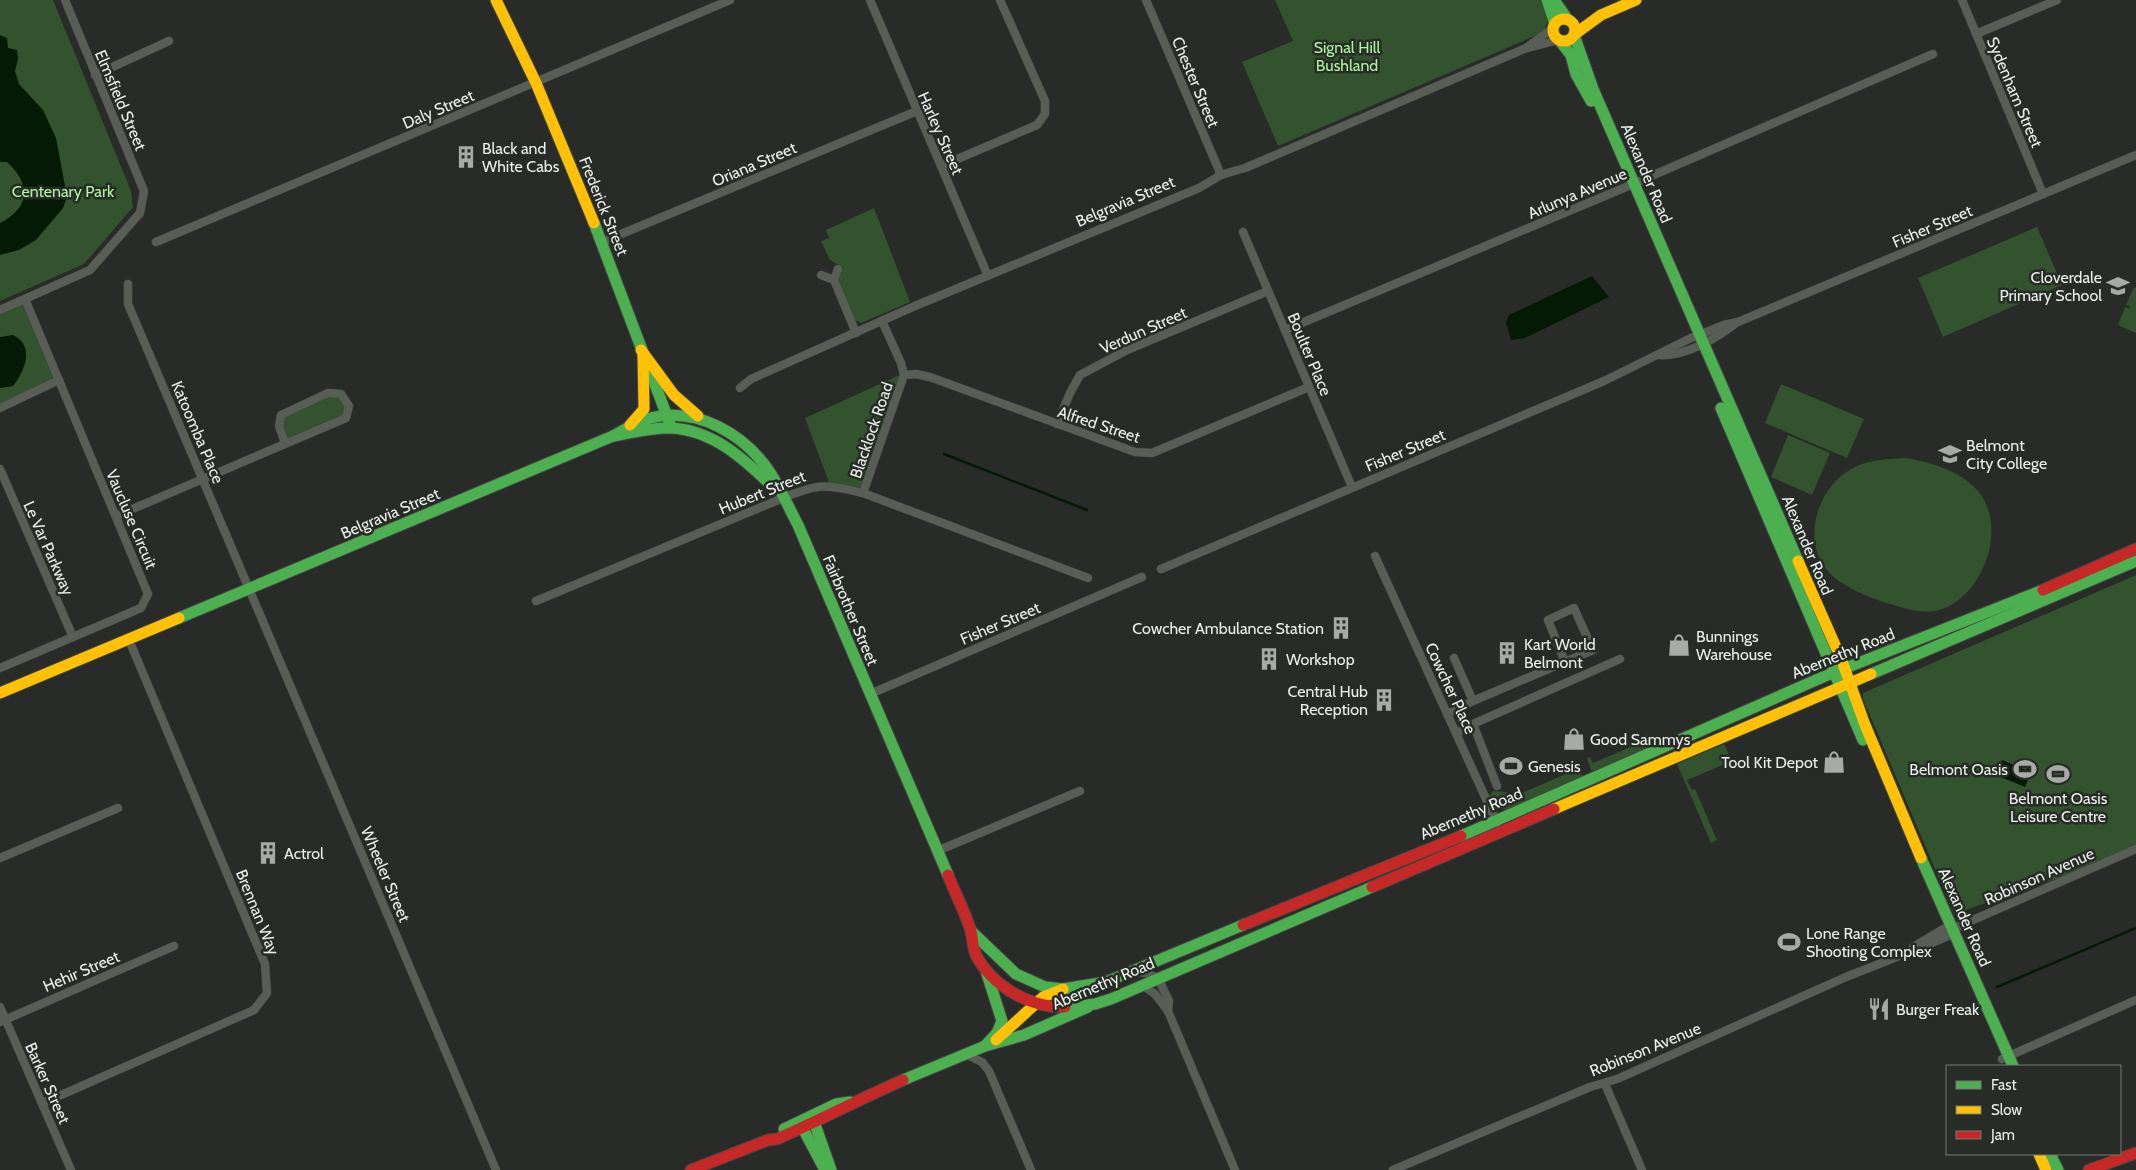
<svg xmlns="http://www.w3.org/2000/svg" width="2136" height="1170" viewBox="0 0 2136 1170" font-family="Cabin,sans-serif">
  <style>
    .green { fill: #32532d }
    .water { fill: #051a04 }
    .lines { fill: none; stroke-linecap: round; stroke-linejoin: round }
    .stream { stroke: #051a04; stroke-width: 2.5 }
    .street-casing { stroke: #434643; stroke-width: 9 }
    .fast-casing { stroke: #434643; stroke-width: 13 }
    .slow-casing { stroke: #434643; stroke-width: 13 }
    .jam-casing { stroke: #434643; stroke-width: 13 }
    .street { stroke: #585e56; stroke-width: 8 }
    .fast { stroke: #4caf50; stroke-width: 11 }
    .slow { stroke: #ffc107; stroke-width: 11 }
    .jam { stroke: #c62828; stroke-width: 11 }
    .labels { text-anchor: middle; stroke-width: 5; stroke-linejoin: round; paint-order: stroke }
    .park-label { font-size: 16px; fill: #adf4a0; stroke: #272c26 }
    .street-label { font-size: 16px; fill: #ebefeb; stroke: #272c26 }
    .poi-label { font-size: 16px; fill: #ebefeb; stroke: #272c26; text-anchor: start }
  </style>
  <rect width="100%" height="100%" fill="#282b27"/>
  <g class="green">
    <polygon points="0,0 53,0 131,191 133,207 84,264 0,301"/>
    <polygon points="1275,0 1540,0 1548,21 1544,30 1537,35 1278,146 1242,62 1293,41"/>
    <polygon points="874,208 910,302 861,323 853,319 838,281 843,267 830,260 821,241 829,238 826,230"/>
    <polygon points="2037,227 2062,285 1943,337 1918,278"/>
    <polygon points="2134,287 2136,288 2136,333 2118,325 2125,307 2129,309 2130,306 2126,305"/>
    <polygon points="25,299 59,380 0,408 0,310"/>
    <polygon points="904,373 863,493 830,485 805,418"/>
    <polygon points="1781,384 1864,419 1847,458 1765,423"/>
    <polygon points="328,393 341,394 347,406 344,417 285,443 281,415"/>
    <polygon points="1788,435 1830,453 1812,495 1771,477"/>
    <path d="M1907 458C1931 463 1955 469 1973 486 2012 521 1984 601 1935 611 1919 614 1901 607 1886 603 1869 597 1838 585 1827 570 1800 538 1819 484 1855 467 1872 459 1889 459 1907 458Z"/>
    <polygon points="2136,575 2136,846 2094,866 1954,914 1863,699 1863,693"/>
    <polygon points="1647,733 1653,746 1595,772 1591,770 1587,758 1590,757 1593,763 1647,740"/>
    <polygon points="1724,744 1732,761 1687,780 1692,790 1695,789 1717,840 1711,843 1677,764"/>
    <path d="M1576 763 1582 776 1580 778 1508 809C1497 809 1493 806 1489 796L1493 791 1507 792 1510 798 1573 771 1571 765Z"/>
  </g>
  <g class="water">
    <path d="M0 35 7 38 8 48 17 50 18 59 15 71 19 84 43 110 56 138 67 197 63 208 36 240 19 250 0 255V223C31 207 31 184 7 162H0Z"/>
    <polygon points="1592,276 1609,297 1525,338 1511,340 1506,322 1509,315"/>
    <path d="M13 335C36 346 24 372 13 386L0 388V337Z"/>
    <polygon points="2002,760 2026,770 2027,768 2032,770 2025,787 1996,775"/>
  </g>
  <g class="lines">
    <g class="stream">
      <polyline points="944,454 1087,510"/>
      <polyline points="1997,987 2136,928"/>
    </g>
    <defs>
      <g id="street">
        <polyline points="870,0 988,276"/>
        <polyline points="1146,0 1221,175"/>
        <polyline points="1962,0 2043,194"/>
        <polyline points="1976,34 2057,0"/>
        <polyline points="1526,48 1553,28"/>
        <polyline points="95,75 169,41"/>
        <polyline points="941,166 1037,125 1045,114 1045,101 1000,0"/>
        <polyline points="1243,232 1352,487"/>
        <polyline points="156,242 730,0"/>
        <polyline points="602,242 917,111"/>
        <polyline points="821,275 834,280 856,333"/>
        <polyline points="834,280 838,269"/>
        <polyline points="128,284 128,304 496,1170"/>
        <polyline points="0,310 90,270 140,213 144,191 65,0"/>
        <polyline points="1285,330 1619,190 1933,54"/>
        <path d="M1659 355C1685 357 1717 338 1736 323"/>
        <polyline points="904,375 916,374 930,377 1135,452 1152,453 1309,387"/>
        <polyline points="740,388 751,379 915,306 1199,188 1221,175 1245,168 1524,49 1558,40"/>
        <polyline points="0,408 59,380"/>
        <polyline points="1057,424 1070,393 1080,375 1127,350 1268,291"/>
        <polyline points="0,469 73,637"/>
        <polyline points="863,493 904,375 901,363 882,321"/>
        <polyline points="116,516 346,418 349,406 341,394 328,393 281,415 279,426 285,443"/>
        <polyline points="1375,556 1497,823"/>
        <polyline points="1161,569 1604,381 1691,338 1724,325 1738,322 2136,155"/>
        <path d="M536 601 783 498C819 483 826 484 863 493L1088 578"/>
        <polyline points="0,668 141,608 148,594 25,299"/>
        <polyline points="870,694 1142,577"/>
        <polyline points="1473,701 1593,650 1574,608 1548,620 1565,662"/>
        <polyline points="1447,714 1473,701 1454,658"/>
        <polyline points="1456,733 1473,724"/>
        <polyline points="1497,786 1473,724 1620,659"/>
        <polyline points="937,851 1080,791"/>
        <polyline points="0,858 118,808"/>
        <polyline points="1913,947 1945,928 1954,929"/>
        <polyline points="1137,972 1146,973 1158,978 1169,1001 1168,1011"/>
        <polyline points="1142,985 1155,994 1168,1011 1235,1170"/>
        <polyline points="0,1007 71,1170"/>
        <polyline points="0,1022 174,946"/>
        <polyline points="965,1054 982,1062 989,1071 1031,1170"/>
        <polyline points="2002,1059 2136,1000"/>
        <polyline points="1605,1084 1642,1170"/>
        <polyline points="43,1103 254,1010 267,993 265,964 129,640"/>
        <polyline points="1393,1170 1590,1087 1617,1079 1846,977 1927,945 1948,936 1959,926 2136,849"/>
      </g>
      <g id="fast">
        <polyline points="1547,0 1555,24"/>
        <polyline points="1554,0 1568,20"/>
        <polyline points="1574,35 1593,89 1798,561"/>
        <polyline points="1560,41 1571,55 1576,74 1591,101"/>
        <polyline points="594,223 670,424"/>
        <polyline points="1721,408 1863,740"/>
        <path d="M613 436C624 430 635 423 647 419 696 405 745 434 771 474 781 490 789 508 798 525L948 875"/>
        <path d="M179 618 613 436C632 433 652 427 671 428 713 430 744 459 773 487"/>
        <polyline points="1871,674 2136,561"/>
        <polyline points="1461,836 1823,677 2043,590"/>
        <polyline points="1921,858 2013,1066"/>
        <polyline points="972,932 1016,974 1045,987 1063,989 1106,982 1243,925"/>
        <polyline points="1065,1007 1095,1004 1111,999 1372,887"/>
        <polyline points="985,1046 997,1033 1002,1021 987,974"/>
        <polyline points="903,1080 985,1046 1024,1035 1088,1007"/>
        <polyline points="812,1116 831,1170"/>
        <polyline points="800,1123 825,1170"/>
        <polyline points="784,1129 836,1104 850,1102"/>
        <polyline points="2050,1154 2058,1170"/>
      </g>
      <g id="slow">
        <polyline points="496,0 536,83 594,223"/>
        <circle cx="1564" cy="30" r="11"/>
        <polyline points="1575,34 1601,15 1636,0"/>
        <polyline points="641,350 674,395 698,416"/>
        <polyline points="630,425 644,409 643,355"/>
        <polyline points="1798,561 1842,661 1865,725 1921,858"/>
        <polyline points="0,693 179,618"/>
        <polyline points="1554,809 1871,674"/>
        <polyline points="996,1040 1043,997 1063,989"/>
        <polyline points="2039,1154 2046,1170"/>
      </g>
      <g id="jam">
        <polyline points="2043,590 2136,549"/>
        <path d="M948 875C955 893 964 910 970 928 973 937 972 946 976 955 992 986 1030 1008 1065 1007"/>
        <polyline points="1372,887 1554,809"/>
        <polyline points="1243,925 1461,836"/>
        <path d="M691 1170 768 1140 777 1139C820 1120 860 1099 903 1080"/>
        <polyline points="2089,1170 2136,1153"/>
      </g>
    </defs>
    <use href="#street" class="street-casing"/>
    <use href="#fast" class="fast-casing"/>
    <use href="#slow" class="slow-casing"/>
    <use href="#jam" class="jam-casing"/>
    <use href="#street" class="street"/>
    <use href="#fast" class="fast"/>
    <use href="#slow" class="slow"/>
    <use href="#jam" class="jam"/>
  </g>
  <defs>
    <symbol id="building-bare" viewBox="-9 -9 18 18"><path d="M-4-6H4V6H1V3H-1V6H-4ZM-2.5-4.3h1.7v1.8h-1.7ZM.8-4.3h1.7v1.8H.8ZM-2.5-1h1.7V.8h-1.7ZM.8-1h1.7V.8H.8Z" fill="#a7aaa6" stroke="#272c26" stroke-width="2.5" paint-order="stroke"/></symbol>
    <symbol id="school-bare" viewBox="-9 -9 18 18"><path d="M0-5L7-2L0 1L-7-2ZM-4 1L0 2.5L4 1V4Q0 6-4 4Z" fill="#a7aaa6" stroke="#272c26" stroke-width="2.5" paint-order="stroke"/></symbol>
    <symbol id="shop-bare" viewBox="-9 -9 18 18"><path d="M-5-2.5h2.3a2.7 3.5 0 0 1 5.4 0H5L5.5 6h-11ZM-1.5-2.5h3a1.5 2.3 0 0 0-3 0Z" fill="#a7aaa6" stroke="#272c26" stroke-width="2.5" paint-order="stroke"/></symbol>
    <symbol id="stadium-bare" viewBox="-9 -9 18 18"><path d="M0-5a6.5 5 0 1 0 0 10a6.5 5 0 1 0 0-10ZM-3.5-1.8h7v3.6h-7Z" fill="#a7aaa6" stroke="#272c26" stroke-width="2.5" paint-order="stroke"/></symbol>
    <symbol id="restaurant-bare" viewBox="-9 -9 18 18"><path d="M-5-6h1v4h1v-4h1v4h1v-4h1v5L-1.5 .5V6h-2V.5L-5-1ZM5-6V6H3V1.5H1.5Q1.5-4 5-6Z" fill="#a7aaa6" stroke="#272c26" stroke-width="2.5" paint-order="stroke"/></symbol>
  </defs>
  <g fill-rule="evenodd">
    <use href="#building-bare" x="450" y="141" width="32" height="32"/>
    <use href="#school-bare" x="2102" y="270" width="32" height="32"/>
    <use href="#school-bare" x="1934" y="438" width="32" height="32"/>
    <use href="#building-bare" x="1325" y="612" width="32" height="32"/>
    <use href="#shop-bare" x="1663" y="629" width="32" height="32"/>
    <use href="#building-bare" x="1491" y="637" width="32" height="32"/>
    <use href="#building-bare" x="1253" y="643" width="32" height="32"/>
    <use href="#building-bare" x="1368" y="684" width="32" height="32"/>
    <use href="#shop-bare" x="1558" y="723" width="32" height="32"/>
    <use href="#shop-bare" x="1818" y="746" width="32" height="32"/>
    <use href="#stadium-bare" x="1495" y="750" width="32" height="32"/>
    <use href="#stadium-bare" x="2009" y="753" width="32" height="32"/>
    <use href="#stadium-bare" x="2042" y="758" width="32" height="32"/>
    <use href="#building-bare" x="252" y="837" width="32" height="32"/>
    <use href="#stadium-bare" x="1773" y="926" width="32" height="32"/>
    <use href="#restaurant-bare" x="1863" y="993" width="32" height="32"/>
  </g>
  <g class="labels">
    <g class="park-label">
      <text x="1347" y="53">Signal Hill<tspan x="1347" dy="18">Bushland</tspan></text>
      <text x="63" y="197">Centenary Park</text>
    </g>
    <g class="street-label">
      <text transform="translate(1196 82) rotate(67)" y="6">Chester Street</text>
      <text transform="translate(2015 92) rotate(67)" y="6">Sydenham Street</text>
      <text transform="translate(121 100) rotate(67)" y="6">Elmsfield Street</text>
      <text transform="translate(438 109) rotate(-23)" y="6">Daly Street</text>
      <text transform="translate(941 133) rotate(66)" y="6">Harley Street</text>
      <text transform="translate(754 164) rotate(-23)" y="6">Oriana Street</text>
      <text transform="translate(1647 173) rotate(67)" y="6">Alexander Road</text>
      <text transform="translate(1577 193) rotate(-23)" y="6">Arlunya Avenue</text>
      <text transform="translate(1125 201) rotate(-23)" y="6">Belgravia Street</text>
      <text transform="translate(604 206) rotate(68)" y="6">Frederick Street</text>
      <text transform="translate(1932 226) rotate(-23)" y="6">Fisher Street</text>
      <text transform="translate(1143 330) rotate(-24)" y="6">Verdun Street</text>
      <text transform="translate(1310 354) rotate(67)" y="6">Boulter Place</text>
      <text transform="translate(1099 424) rotate(18)" y="6">Alfred Street</text>
      <text transform="translate(871 430) rotate(-71)" y="6">Blacklock Road</text>
      <text transform="translate(198 432) rotate(67)" y="6">Katoomba Place</text>
      <text transform="translate(1405 450) rotate(-23)" y="6">Fisher Street</text>
      <text transform="translate(762 492) rotate(-22)" y="6">Hubert Street</text>
      <text transform="translate(390 513) rotate(-23)" y="6">Belgravia Street</text>
      <text transform="translate(132 519) rotate(67)" y="6">Vaucluse Circuit</text>
      <text transform="translate(1808 545) rotate(67)" y="6">Alexander Road</text>
      <text transform="translate(49 548) rotate(66)" y="6">Le Var Parkway</text>
      <text transform="translate(851 610) rotate(67)" y="6">Fairbrother Street</text>
      <text transform="translate(1000 623) rotate(-23)" y="6">Fisher Street</text>
      <text transform="translate(1843 653) rotate(-22)" y="6">Abernethy Road</text>
      <text transform="translate(1451 688) rotate(65)" y="6">Cowcher Place</text>
      <text transform="translate(1471 813) rotate(-23)" y="6">Abernethy Road</text>
      <text transform="translate(386 874) rotate(67)" y="6">Wheeler Street</text>
      <text transform="translate(2039 876) rotate(-24)" y="6">Robinson Avenue</text>
      <text transform="translate(258 912) rotate(68)" y="6">Brennan Way</text>
      <text transform="translate(1965 917) rotate(66)" y="6">Alexander Road</text>
      <text transform="translate(81 971) rotate(-23)" y="6">Hehir Street</text>
      <text transform="translate(1103 983) rotate(-23)" y="6">Abernethy Road</text>
      <text transform="translate(1645 1049) rotate(-22)" y="6">Robinson Avenue</text>
      <text transform="translate(48 1083) rotate(66)" y="6">Barker Street</text>
    </g>
    <g class="poi-label">
      <text x="482" y="154">Black and<tspan x="482" dy="18">White Cabs</tspan></text>
      <text x="2102" y="283" text-anchor="end">Cloverdale<tspan x="2102" dy="18">Primary School</tspan></text>
      <text x="1966" y="451">Belmont<tspan x="1966" dy="18">City College</tspan></text>
      <text x="1324" y="634" text-anchor="end">Cowcher Ambulance Station</text>
      <text x="1696" y="642">Bunnings<tspan x="1696" dy="18">Warehouse</tspan></text>
      <text x="1524" y="650">Kart World<tspan x="1524" dy="18">Belmont</tspan></text>
      <text x="1286" y="665">Workshop</text>
      <text x="1368" y="697" text-anchor="end">Central Hub<tspan x="1368" dy="18">Reception</tspan></text>
      <text x="1590" y="745">Good Sammys</text>
      <text x="1818" y="768" text-anchor="end">Tool Kit Depot</text>
      <text x="1528" y="772">Genesis</text>
      <text x="2008" y="775" text-anchor="end">Belmont Oasis</text>
      <text x="2058" y="804" text-anchor="middle">Belmont Oasis<tspan x="2058" dy="18">Leisure Centre</tspan></text>
      <text x="284" y="859">Actrol</text>
      <text x="1806" y="939">Lone Range<tspan x="1806" dy="18">Shooting Complex</tspan></text>
      <text x="1896" y="1015">Burger Freak</text>
    </g>
  </g>
  <rect x="1946" y="1065" width="175" height="90" fill="#272c26" stroke="#757a75"/>
  <rect x="1956" y="1081" width="25" height="8" fill="#4caf50" stroke="#757a75"/>
  <text x="1991" y="1090" font-size="15" fill="#ebefeb">Fast</text>
  <rect x="1956" y="1106" width="25" height="8" fill="#ffc107" stroke="#757a75"/>
  <text x="1991" y="1115" font-size="15" fill="#ebefeb">Slow</text>
  <rect x="1956" y="1131" width="25" height="8" fill="#c62828" stroke="#757a75"/>
  <text x="1991" y="1140" font-size="15" fill="#ebefeb">Jam</text>
</svg>
